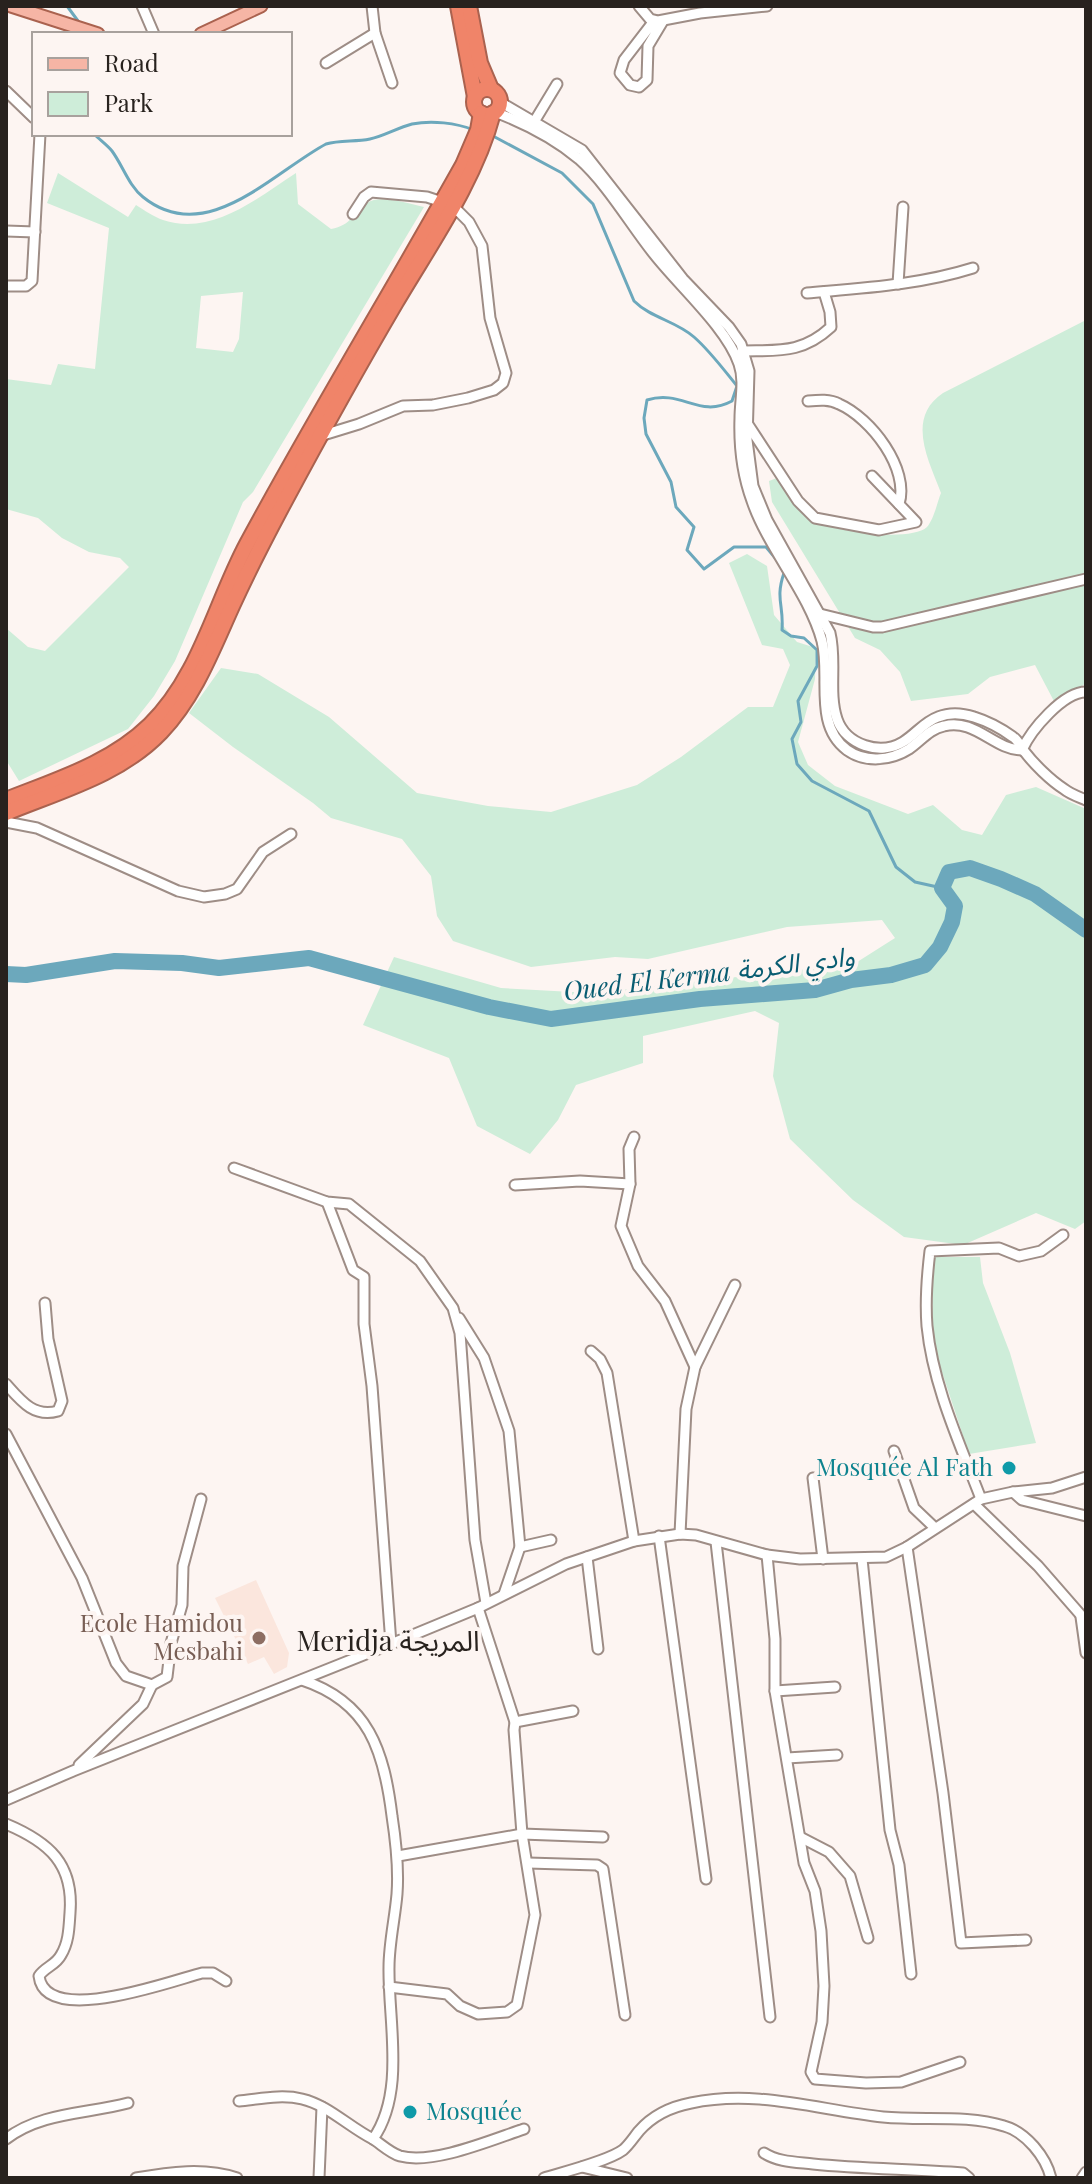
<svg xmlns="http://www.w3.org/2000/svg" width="1092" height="2184" viewBox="0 0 1092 2184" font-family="'Playfair Display','Noto Sans Arabic',serif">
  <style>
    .built { fill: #fbe6dd }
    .green { fill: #ceedd9; fill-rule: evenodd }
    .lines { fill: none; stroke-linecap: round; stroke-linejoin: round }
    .stream { stroke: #6ca8bc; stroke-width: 3 }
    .river { stroke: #6ca8bc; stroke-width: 16 }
    .minor-casing { stroke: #9e8d86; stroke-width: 13 }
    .major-casing { stroke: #aa624f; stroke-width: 15 }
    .highway-casing { stroke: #aa624f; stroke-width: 18 }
    .minor { stroke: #fff; stroke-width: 9 }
    .major { stroke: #f6b5a5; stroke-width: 11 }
    .highway { stroke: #f08469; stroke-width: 14 }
    .culture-dot { fill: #0f9aa8; stroke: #fdf5f2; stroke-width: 3 }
    .education-dot { fill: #8d6e63; stroke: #fdf5f2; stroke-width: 3 }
    .labels { text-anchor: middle; stroke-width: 8; stroke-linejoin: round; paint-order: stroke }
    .culture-label { font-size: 24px; fill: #0d838f; stroke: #fdf5f2; text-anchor: end }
    .education-label { font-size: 24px; fill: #785e54; stroke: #fdf5f2; text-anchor: end }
    .water-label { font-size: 26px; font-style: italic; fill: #085c71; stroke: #fdf5f2 }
    .quarter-label { font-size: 28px; fill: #28221e; stroke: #fdf5f2 }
  </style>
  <rect width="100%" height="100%" fill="#fdf5f2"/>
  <polygon class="built" points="256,1580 289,1653 287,1667 274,1674 264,1657 248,1664 215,1598"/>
  <g class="green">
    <path d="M58 173 128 217 136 205C144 210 154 217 163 220 212 237 259 197 296 173L298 204 331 229C352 225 352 214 367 203 380 194 409 204 424 207L253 492 243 502 175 661 154 696 128 729 19 781 6 760V628L28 647 45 651 129 567 120 558 89 552 62 538 38 518 6 509V379L51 385 58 364 95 369 109 228 47 203ZM243 292 239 339 233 352 196 348 201 296Z"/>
    <path d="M1086 320V683L1056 705 1035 665 990 677 968 694 911 701 900 672 880 650 855 638 772 502 769 481 777 478C786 491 795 508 807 517 825 531 910 543 927 527 934 519 937 503 941 493 928 459 906 418 943 393Z"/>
    <polygon points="747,554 767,566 774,615 797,642 816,648 815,679 798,742 808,765 835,786 908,814 933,805 962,830 982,835 1006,795 1036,787 1086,809 1086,1221 1075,1229 1036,1213 963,1245 904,1237 853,1200 790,1139 773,1076 779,1023 755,1011 643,1036 643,1063 576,1085 558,1120 530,1154 477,1126 449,1058 363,1025 394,957 501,988 591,993 854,964 895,938 882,920 787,927 648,959 615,957 531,967 453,941 437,916 431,876 402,839 331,818 313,803 233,747 189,713 221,668 258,674 329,717 417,793 488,806 551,812 637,785 681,757 748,707 773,707 790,665 783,649 762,645 729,563"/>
    <polygon points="933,1257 980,1257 983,1283 1010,1353 1036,1443 969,1454 940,1366 932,1328"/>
  </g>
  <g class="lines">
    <g class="stream">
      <polyline points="67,6 81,25"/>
      <path d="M94 134C100 140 107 145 112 151 123 166 129 186 143 197 206 248 272 173 326 144 340 140 355 142 370 139 384 136 397 128 412 124 432 120 456 123 474 130"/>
      <path d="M493 136 562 173 593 204 634 301C651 318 676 321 694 337 710 351 724 370 737 386L732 401C699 419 682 389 647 400L644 418 646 434 671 482 676 507 694 527 687 550 704 569 734 547H766L776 559"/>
      <path d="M780 565 784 573C775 599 784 605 782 630L791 636 804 638 817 650V666L798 701 801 722 792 739 797 764 812 781 869 811 896 867 915 882 942 888"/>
    </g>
    <polyline class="river" points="6,974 26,975 115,961 182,963 219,968 309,958 489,1007 551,1019 700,999 815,990 851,980 891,975 925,965 940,947 952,922 955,906 942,888 949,872 970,868 1001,879 1035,894 1086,930"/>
    <defs>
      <g id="minor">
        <polyline points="142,6 154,34"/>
        <polyline points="372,6 375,33 392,83"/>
        <polyline points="639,6 650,19 658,21 700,13 767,6"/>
        <polyline points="654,21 624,60 620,73 630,85 639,87 647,80 648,46 663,21"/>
        <polyline points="326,63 375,33"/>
        <polyline points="6,91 34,118"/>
        <path d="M500 102 582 150 683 279 729 327 741 344 749 371 747 440 753 486 767 520 830 633C837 661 828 692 837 719 846 745 880 756 903 742 916 734 924 722 938 717 950 712 962 713 974 717 987 721 1002 729 1013 737 1018 740 1020 746 1024 751 1034 764 1050 780 1064 789 1070 794 1079 797 1086 800"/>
        <path d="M495 112C524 123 555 139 579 159 608 185 630 224 654 254 678 285 727 328 739 364 745 381 740 400 740 418 739 446 742 474 752 501 768 548 809 593 822 641 831 676 813 725 847 750 865 763 890 761 909 749 921 741 929 729 944 726 975 718 994 750 1022 750"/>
        <polyline points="534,122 557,84"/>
        <polyline points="353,214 364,197 371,192 427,197 442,202"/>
        <polyline points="6,231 35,232"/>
        <polyline points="898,284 903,207"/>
        <polyline points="6,286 26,286 32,281 40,134"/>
        <path d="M807 293C863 288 919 285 973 268"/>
        <path d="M742 351C778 350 802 354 831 327L830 312 824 292"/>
        <path d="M808 401C819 400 830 399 839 404 871 418 910 469 899 504"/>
        <polyline points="747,423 798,501 815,518 879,530 916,522 872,476"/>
        <polyline points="320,436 359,424 403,406 433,405 468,398 494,390 503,383 506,373 490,318 482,246 469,222 453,206"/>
        <polyline points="820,614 873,627 882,627 1086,579"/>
        <path d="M1022 750C1031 730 1063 692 1086 692"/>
        <polyline points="6,822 37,828 178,891 204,897 225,894 237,889 263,852 291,834"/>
        <polyline points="634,1137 629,1149 630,1184 621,1226 638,1266 665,1301 695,1367"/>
        <polyline points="234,1168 327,1202 349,1204 420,1261 453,1308 460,1333 475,1540 486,1603"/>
        <polyline points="515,1185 580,1181 630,1184"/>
        <polyline points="327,1202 353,1270 364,1277 364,1324 372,1386 391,1644"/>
        <polyline points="459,1318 484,1358 509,1431 520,1547 504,1594"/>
        <polyline points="591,1351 600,1359 607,1373 634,1541"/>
        <path d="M6 1384C21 1401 34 1418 58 1411L62 1401 48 1339 45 1303"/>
        <polyline points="6,1434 82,1578 116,1663 126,1676 152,1685 143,1704 79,1765"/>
        <polyline points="894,1451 914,1508 935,1528"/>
        <polyline points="813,1478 823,1559"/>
        <polyline points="1013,1492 1022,1500 1086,1516"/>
        <path d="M981 1499C960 1444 933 1386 927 1326 925 1301 927 1276 930 1251L999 1248 1019 1256 1041 1251 1063 1235"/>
        <polyline points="974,1504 1038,1566 1086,1621"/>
        <polyline points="680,1534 686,1409 695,1367 735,1285"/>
        <polyline points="659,1536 706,1879"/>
        <polyline points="716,1542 770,2017"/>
        <polyline points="520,1547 551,1540"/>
        <polyline points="907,1547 943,1793 961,1943 1026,1940"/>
        <polyline points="767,1555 775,1639 775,1691 804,1863 815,1891 821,1931 824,1986 822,2022 811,2072 815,2079 866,2083 901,2082 960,2062"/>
        <polyline points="587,1557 598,1649"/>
        <polyline points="862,1559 890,1830 899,1865 911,1974"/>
        <polyline points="1081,1617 1086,1653"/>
        <path d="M302 1680C369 1702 384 1751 392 1816 396 1842 399 1868 397 1894 395 1918 389 1943 389 1967 388 2021 406 2092 373 2139 381 2144 390 2153 400 2156 433 2165 491 2140 524 2129"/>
        <polyline points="152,1685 167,1677 171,1643 182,1605 183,1566 201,1499"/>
        <polyline points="775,1691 835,1687"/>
        <polyline points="515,1722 573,1711"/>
        <polyline points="787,1758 837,1755"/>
        <polyline points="6,1800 73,1771 391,1644 478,1608 566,1564 634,1541 680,1534 696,1535 767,1555 800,1559 886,1557 907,1547 981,1499 1013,1492 1052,1488 1086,1477"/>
        <path d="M6 1824C49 1842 74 1864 70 1913 69 1927 69 1942 61 1955 56 1965 45 1967 39 1976 45 2028 174 1980 202 1973H213L226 1981"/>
        <polyline points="800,1837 829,1852 850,1876 868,1938"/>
        <polyline points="398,1856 522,1834 603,1837"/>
        <polyline points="528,1863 597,1865 603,1869 625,2015"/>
        <polyline points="389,1987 447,1994 460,2006 478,2014 507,2012 517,2005 535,1915 522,1834 514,1730 515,1722 478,1608"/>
        <path d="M239 2101C259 2099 282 2094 302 2099 328 2105 349 2127 373 2139"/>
        <path d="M6 2139C41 2112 87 2114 128 2103"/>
        <path d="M764 2153C778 2162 796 2162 813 2164 863 2169 913 2169 963 2173L969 2178"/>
        <polyline points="582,2167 627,2178"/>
        <path d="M136 2178C169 2172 205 2167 237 2178"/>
        <polyline points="319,2178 322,2107"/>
        <path d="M544 2178C564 2172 608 2161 623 2150 629 2145 634 2137 639 2131 653 2115 670 2107 691 2103 757 2089 818 2110 883 2117 923 2121 966 2114 1004 2126 1026 2132 1046 2157 1051 2178"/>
        <polyline points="1082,2178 1086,2172"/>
      </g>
      <g id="major">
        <polyline points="11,6 98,34"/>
        <polyline points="201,34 261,6"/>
      </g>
      <g id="highway">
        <polyline points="458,6 475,97"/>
        <polyline points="469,6 480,63 491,89"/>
        <circle cx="487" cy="102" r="13"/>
        <path d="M6 800C56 780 110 764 150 725 200 676 215 604 247 544 316 416 392 292 463 165L478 130 481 113"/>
        <path d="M6 813C59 791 120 775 161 732 195 696 212 650 232 606 247 573 264 540 281 508 318 439 356 370 396 302 432 241 475 181 493 113"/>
      </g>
    </defs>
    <use href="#minor" class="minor-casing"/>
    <use href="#major" class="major-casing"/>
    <use href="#highway" class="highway-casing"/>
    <use href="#minor" class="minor"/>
    <use href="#major" class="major"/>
    <use href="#highway" class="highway"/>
  </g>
  <g class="culture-dot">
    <circle cx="1009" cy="1468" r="8"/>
    <circle cx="410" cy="2112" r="8"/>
  </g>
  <circle class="education-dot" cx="259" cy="1638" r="8"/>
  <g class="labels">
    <g class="culture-label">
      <text x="993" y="1476">Mosquée Al Fath</text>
      <text x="426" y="2120" text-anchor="start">Mosquée</text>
    </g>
    <g class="education-label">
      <text x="243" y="1632">Ecole Hamidou<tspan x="243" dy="28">Mesbahi</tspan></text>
    </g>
    <g class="water-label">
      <text transform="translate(709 974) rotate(-7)" y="9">Oued El Kerma وادي الكرمة</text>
    </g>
    <g class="quarter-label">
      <text x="388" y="1651">Meridja المريجة</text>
    </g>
  </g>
  <rect width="1092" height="2184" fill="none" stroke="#28221e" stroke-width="16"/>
  <rect x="32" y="32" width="260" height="104" fill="#fdf5f2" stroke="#a8a19d" stroke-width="2"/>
  <rect x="48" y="58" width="40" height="12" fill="#f6b5a5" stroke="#a8a19d" stroke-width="2"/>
  <text x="104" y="72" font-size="24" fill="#28221e">Road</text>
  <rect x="48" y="92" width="40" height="24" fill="#ceedd9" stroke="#a8a19d" stroke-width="2"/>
  <text x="104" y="112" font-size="24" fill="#28221e">Park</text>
</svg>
